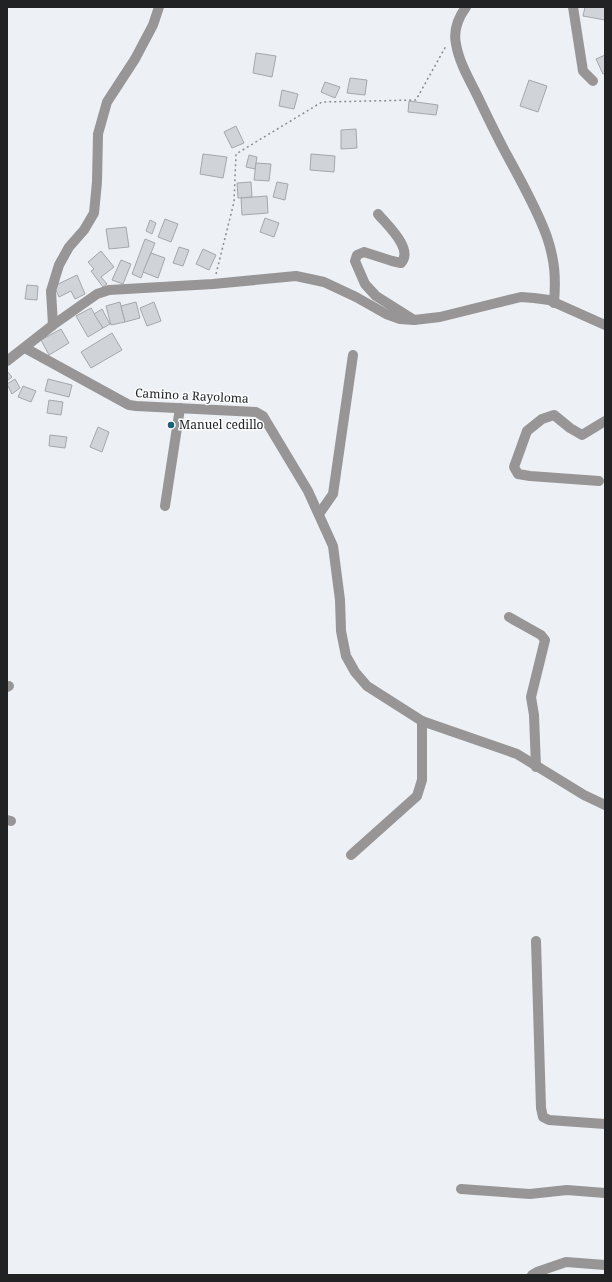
<svg xmlns="http://www.w3.org/2000/svg" width="612" height="1282" viewBox="0 0 612 1282" font-family="'Noto Serif',serif">
  <style>
    .building { fill: #d0d3d7; stroke: #a4a7ab }
    .lines { fill: none; stroke-linecap: round; stroke-linejoin: round }
    .path { stroke: #8a8c8f; stroke-width: 1.5; stroke-dasharray: 2 3; stroke-linecap: butt }
    .minor { stroke: #979595; stroke-width: 10 }
    .poi-dot { fill: #1d6174; stroke: #fcfdff; stroke-width: 1.5 }
    .labels { text-anchor: middle; stroke-width: 3; stroke-linejoin: round; paint-order: stroke }
    .street-label { font-size: 12px; fill: #212224; stroke: #fcfdff }
    .poi-label { font-size: 12px; fill: #212224; stroke: #fcfdff; text-anchor: start }
  </style>
  <rect width="100%" height="100%" fill="#edf0f4"/>
  <g class="building">
    <polygon points="585,7 605,7 605,20 583,16"/>
    <polygon points="256,53 276,56 272,77 253,73"/>
    <polygon points="605,55 605,73 603,74 596,59"/>
    <polygon points="350,78 367,80 365,95 347,93"/>
    <polygon points="529,80 547,86 538,112 520,106"/>
    <polygon points="325,82 340,87 335,98 321,92"/>
    <polygon points="282,90 298,94 294,109 279,106"/>
    <polygon points="409,101 438,105 436,115 408,112"/>
    <polygon points="236,126 244,143 232,148 224,132"/>
    <polygon points="356,129 357,148 341,149 341,130"/>
    <polygon points="203,154 227,157 223,178 200,174"/>
    <polygon points="311,154 335,156 334,172 310,170"/>
    <polygon points="249,155 257,157 255,169 246,167"/>
    <polygon points="256,163 271,164 269,181 254,180"/>
    <polygon points="251,182 252,197 238,198 237,183"/>
    <polygon points="277,182 288,184 285,200 273,197"/>
    <polygon points="267,196 268,213 242,215 241,198"/>
    <polygon points="265,218 279,223 274,237 260,232"/>
    <polygon points="165,219 178,224 171,242 158,237"/>
    <polygon points="150,220 156,223 152,234 146,231"/>
    <polygon points="126,227 129,247 109,249 106,229"/>
    <polygon points="145,239 155,243 141,278 132,274"/>
    <polygon points="179,247 189,250 183,266 173,263"/>
    <polygon points="203,249 216,255 209,270 196,264"/>
    <polygon points="101,251 114,267 101,277 107,284 103,287 91,271 94,269 88,262"/>
    <polygon points="151,253 165,258 158,278 143,272"/>
    <polygon points="121,260 131,264 123,284 112,280"/>
    <polygon points="77,275 85,294 75,299 71,291 59,297 54,286"/>
    <polygon points="27,285 38,286 37,300 25,299"/>
    <polygon points="120,302 125,322 111,325 106,306"/>
    <polygon points="136,302 140,318 125,322 121,306"/>
    <polygon points="154,302 161,321 147,326 140,308"/>
    <polygon points="91,308 103,328 88,337 76,316"/>
    <polygon points="102,309 110,324 103,328 94,314"/>
    <polygon points="61,329 69,343 49,355 41,340"/>
    <polygon points="112,333 122,350 91,368 81,352"/>
    <polygon points="7,371 12,377 7,381"/>
    <polygon points="15,379 20,388 12,394 7,384"/>
    <polygon points="48,379 72,385 69,397 45,391"/>
    <polygon points="23,386 36,391 31,402 18,397"/>
    <polygon points="49,400 63,402 61,415 47,413"/>
    <polygon points="98,427 109,432 102,452 90,447"/>
    <polygon points="50,435 67,437 65,448 49,446"/>
  </g>
  <g class="lines">
    <polyline class="path" points="216,274 234,202 236,154 322,102 416,100 446,46"/>
    <g class="minor">
      <path d="M466 7C458 18 453 30 456 44 459 62 469 79 477 95 487 116 497 137 508 157 522 183 537 209 547 237 555 261 556 278 554 303"/>
      <polyline points="573,7 583,71 593,81"/>
      <path d="M378 214C387 225 414 249 401 263L392 261 364 252 357 255 355 261 365 284 376 296 414 320"/>
      <polyline points="53,325 51,291 59,265 69,247 84,230 94,213 97,182 98,134 107,102 135,59 153,25 159,7"/>
      <polyline points="25,348 129,405 136,406 256,412 263,416 308,491 333,546 340,600 341,631 346,656 355,672 367,686 422,721 517,754 584,795 605,805"/>
      <polyline points="7,361 53,325 97,294 109,290 213,284 296,276 324,282 356,297 386,314 400,319 414,320 440,317 521,297 534,298 549,300 605,325"/>
      <polyline points="599,481 530,476 518,474 514,467 527,431 542,419 554,415 570,428 582,435 605,421"/>
      <polyline points="165,506 180,408"/>
      <polyline points="319,514 333,494 353,355"/>
      <polyline points="509,617 541,635 545,640 531,697 534,715 536,767"/>
      <polyline points="7,687 9,686"/>
      <polyline points="7,820 11,821"/>
      <polyline points="351,855 417,796 422,780 422,721"/>
      <polyline points="536,941 541,1108 543,1117 549,1120 605,1124"/>
      <polyline points="461,1189 530,1194 567,1190 605,1193"/>
      <polyline points="532,1275 537,1272 566,1262 605,1265"/>
    </g>
  </g>
  <circle class="poi-dot" cx="171" cy="425" r="4"/>
  <g class="labels">
    <g class="street-label">
      <text transform="translate(192 396) rotate(3)" y="4">Camino a Rayoloma</text>
    </g>
    <g class="poi-label">
      <text x="179" y="429">Manuel cedillo</text>
    </g>
  </g>
  <rect width="612" height="1282" fill="none" stroke="#212224" stroke-width="16"/>
</svg>
